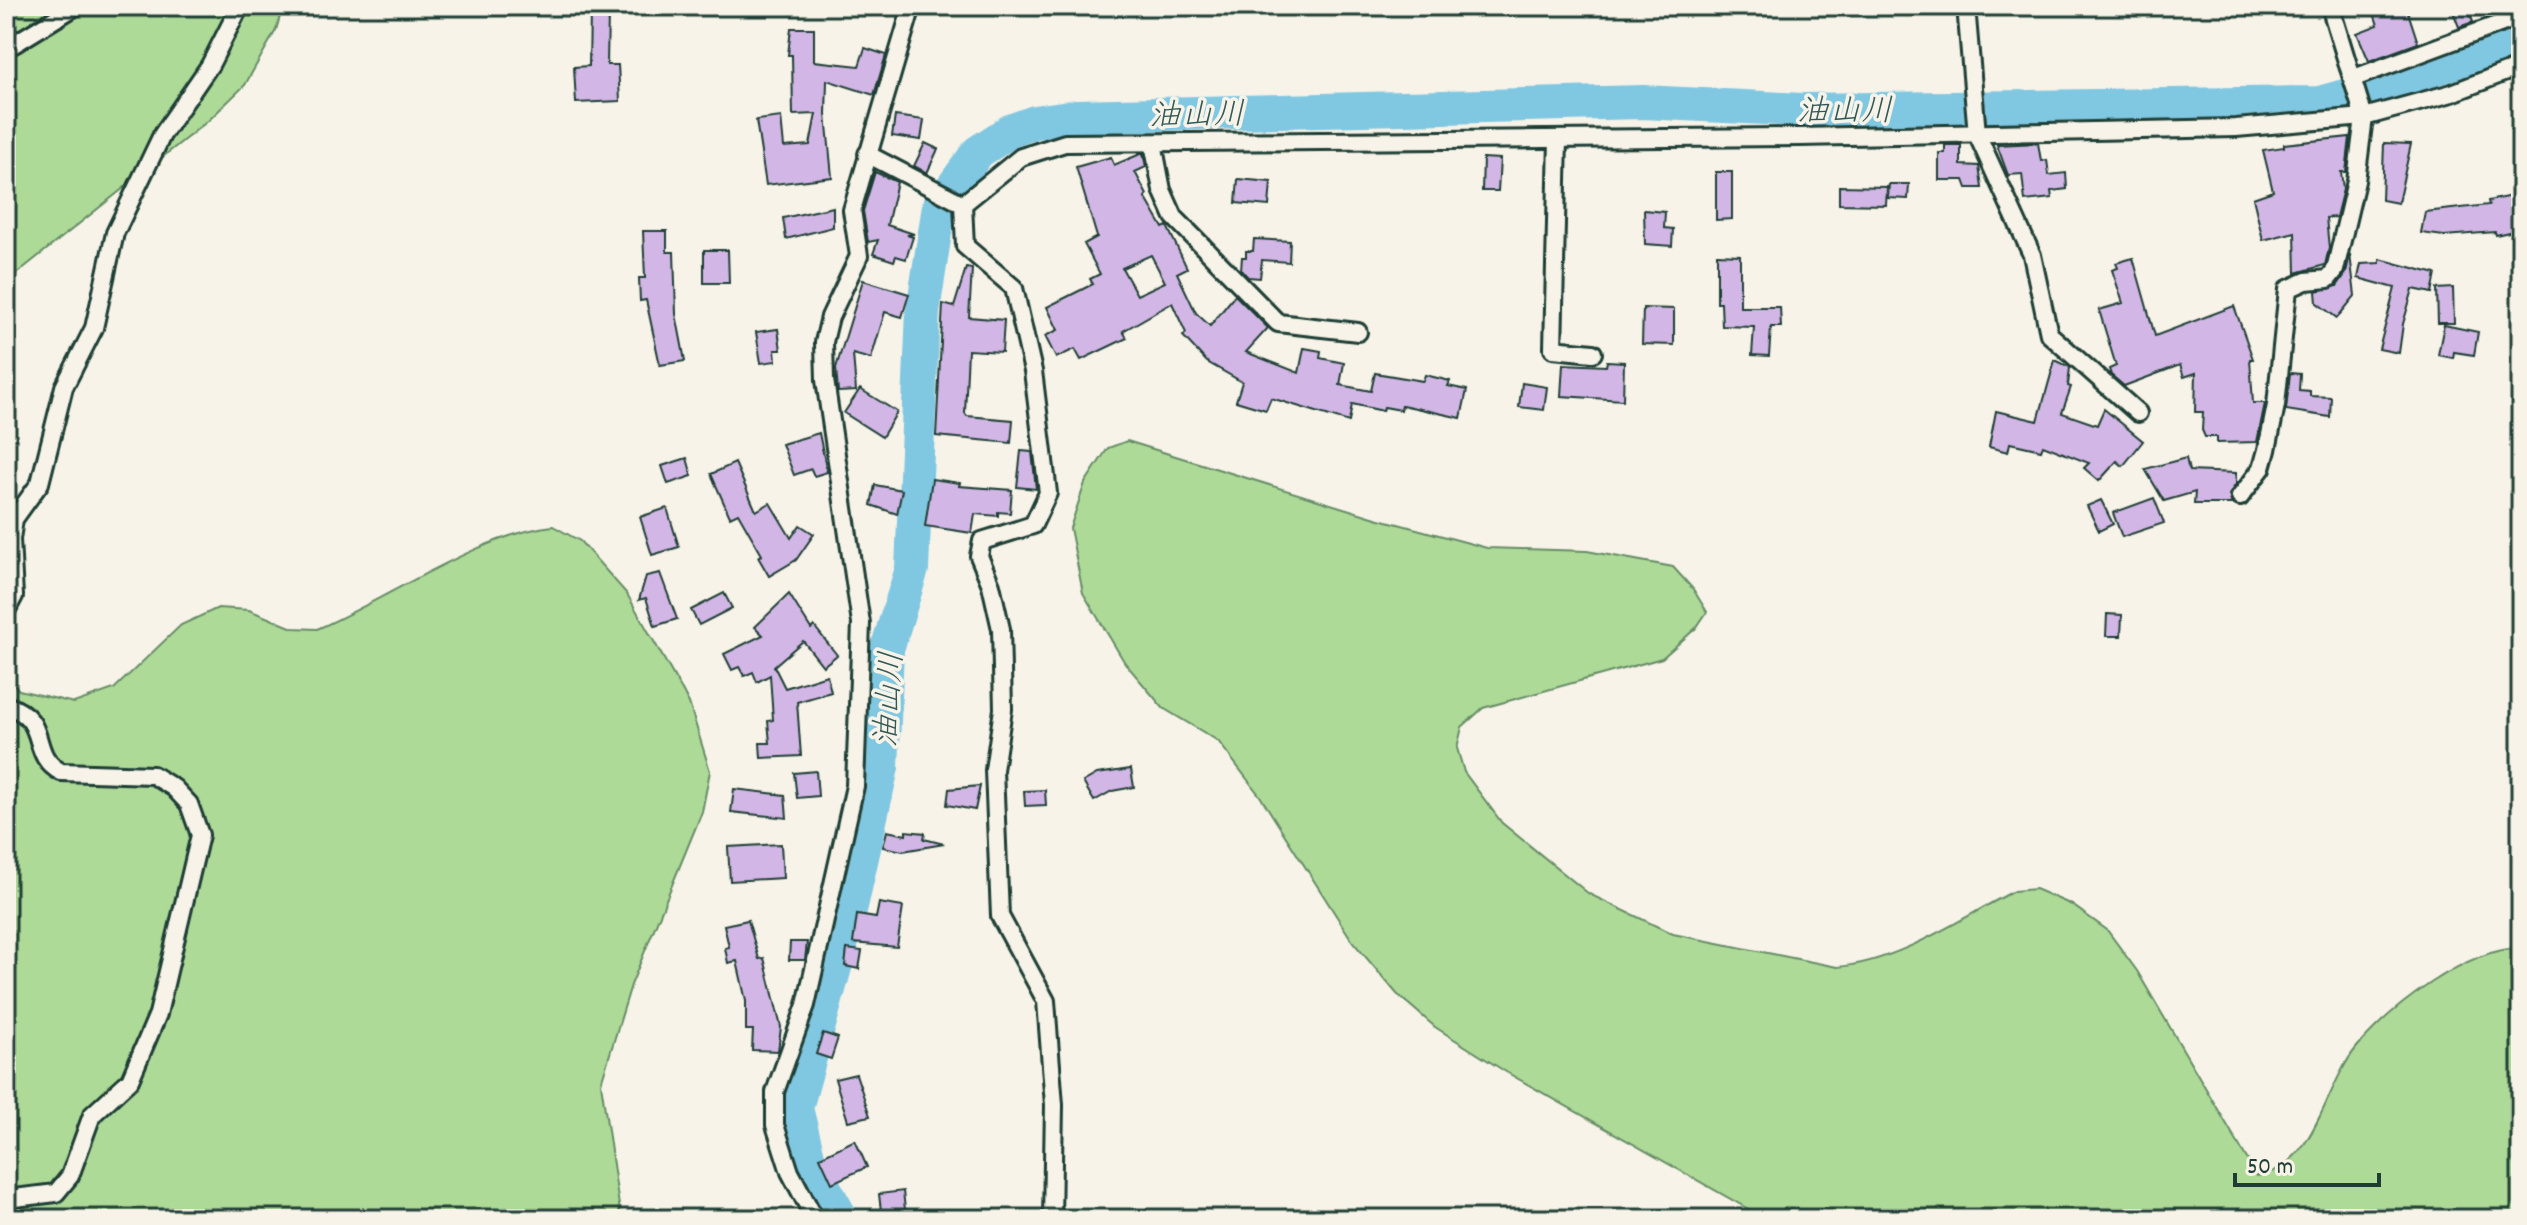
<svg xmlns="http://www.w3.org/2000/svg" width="2527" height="1225" viewBox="0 0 2527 1225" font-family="Dekko,'Klee One',sans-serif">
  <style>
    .green { fill: #aeda98; stroke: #668c66; stroke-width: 2 }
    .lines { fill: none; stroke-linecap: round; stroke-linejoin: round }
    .river { stroke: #80c7e1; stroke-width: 34 }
    .building { fill: #d2b7e6; stroke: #1f3d34; stroke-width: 2; fill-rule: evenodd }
    .street-casing { stroke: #1f3d34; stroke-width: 22 }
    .street { stroke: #f7f3e8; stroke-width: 16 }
    .labels { text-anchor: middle; stroke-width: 7; stroke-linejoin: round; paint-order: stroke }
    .water-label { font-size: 32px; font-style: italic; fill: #325957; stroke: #f7f3e8 }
  </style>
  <rect width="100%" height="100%" fill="#f7f3e8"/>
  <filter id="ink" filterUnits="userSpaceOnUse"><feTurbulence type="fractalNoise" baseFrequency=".0125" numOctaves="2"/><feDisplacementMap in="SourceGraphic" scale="16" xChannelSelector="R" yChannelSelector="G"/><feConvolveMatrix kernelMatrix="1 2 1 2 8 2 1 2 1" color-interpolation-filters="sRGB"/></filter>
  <g filter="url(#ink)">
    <g class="green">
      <polygon points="6,6 283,6 276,30 245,85 209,120 6,282"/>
      <path d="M1127 441 1376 518 1487 548 1587 551 1673 567 1693 589 1707 612 1696 628 1662 658 1483 708 1462 727 1457 748 1464 772 1502 823 1589 894 1673 934 1837 967C1899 962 1959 919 2014 891L2035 889 2072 905 2107 930 2137 971 2257 1176C2316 1167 2323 1088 2357 1047 2391 1007 2467 948 2521 948V1219H1766L1506 1072 1435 1027 1397 994 1353 942 1260 796 1218 741 1163 708 1125 663 1083 593 1070 528 1085 483 1108 448Z"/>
      <path d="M553 526 580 541 627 594 689 703 710 771 702 812 631 985 601 1083 621 1219H6V676L19 690 74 703 114 689 181 625 218 608 249 610 293 628 317 629C387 599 480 534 553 526Z"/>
    </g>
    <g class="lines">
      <polyline class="river" points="842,1219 809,1160 796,1108 847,924 882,767 887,649 912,569 923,311 939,206 978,152 1010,131 1035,122 1076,116 1643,102 1803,110 2319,103 2412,77 2521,39"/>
    </g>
    <g class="building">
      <polygon points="2389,6 2406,6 2418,43 2369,61 2357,33 2378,25 2373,11"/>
      <polygon points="2451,6 2467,6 2473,22 2459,27"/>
      <polygon points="590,13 608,13 607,65 618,65 620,101 576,103 574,67 589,66"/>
      <polygon points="791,28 814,28 814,61 859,66 865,48 886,55 874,95 827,80 826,114 832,177 766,185 756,120 781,117 784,147 810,145 816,114 793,115 792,55 788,55"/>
      <polygon points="895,116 924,120 921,140 892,136"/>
      <polygon points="2350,137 2346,172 2341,172 2343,189 2336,217 2326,218 2329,248 2325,265 2296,273 2295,232 2263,240 2253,198 2273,191 2263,150 2284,147 2284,144"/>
      <polygon points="925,143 938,149 927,173 914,166"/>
      <polygon points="2038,143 2041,161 2047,160 2049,175 2066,173 2067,189 2051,191 2052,198 2025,201 2022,174 2008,175 1997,145"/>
      <polygon points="2384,143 2411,144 2398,203 2382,200"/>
      <polygon points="1945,145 1961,145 1961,165 1979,166 1982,188 1967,188 1964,180 1939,180 1939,153 1945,153"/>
      <path d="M1143 153 1146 167 1135 172 1147 195 1145 197 1163 228 1167 226 1187 268 1177 273 1196 313 1210 326 1235 295 1268 328 1246 352 1299 373 1304 348 1321 351 1320 358 1344 363 1340 385 1371 391 1375 373 1423 381 1425 375 1450 381 1448 386 1467 390 1461 418 1402 405 1401 410 1384 407 1383 411 1352 404 1349 422 1271 398 1266 410 1236 401 1242 382 1207 362 1183 336 1186 333 1172 303 1123 331 1127 338 1081 360 1075 349 1056 358 1045 336 1058 330 1047 307 1093 284 1090 279 1100 274 1084 244 1097 237 1076 167 1111 157 1114 165ZM1151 255 1165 282 1137 295 1122 268Z"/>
      <polygon points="1483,158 1500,159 1498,191 1482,191"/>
      <polygon points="875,172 897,182 887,225 914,234 907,235 913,237 906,259 896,256 894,261 873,254 878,240 868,242 863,211"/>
      <polygon points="1716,172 1732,172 1732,219 1716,220"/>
      <polygon points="1238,179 1271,182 1269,206 1236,203"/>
      <polygon points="1889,184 1909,184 1908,199 1888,198"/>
      <polygon points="1839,186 1887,187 1886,205 1839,204"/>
      <polygon points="2521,194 2521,225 2512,228 2513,231 2496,235 2495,232 2444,236 2421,233 2425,212 2489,205 2488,201"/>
      <polygon points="833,207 833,227 786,239 783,218"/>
      <polygon points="1644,210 1665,212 1664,228 1673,229 1672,246 1645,244"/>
      <polygon points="643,231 667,231 667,252 674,252 676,314 685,361 660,365 646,300 640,301 639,278 645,278"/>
      <polygon points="1254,239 1290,241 1289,262 1262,260 1260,278 1248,277 1241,270 1242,257 1246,257 1246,251 1253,251"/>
      <polygon points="704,250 728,250 729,283 704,283"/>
      <polygon points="1717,254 1740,255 1740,307 1780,307 1781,327 1771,327 1769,356 1752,355 1754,327 1722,326 1721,303 1717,303"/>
      <polygon points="2350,254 2355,296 2337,318 2317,303 2316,291 2337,286 2346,273"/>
      <polygon points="2133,258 2155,336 2234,306 2253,359 2250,359 2253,403 2265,403 2257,442 2217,443 2217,437 2205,437 2202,430 2203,412 2195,412 2196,373 2184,377 2180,365 2124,386 2111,375 2109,369 2116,366 2099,310 2123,303 2112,270 2118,268 2116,263"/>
      <polygon points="2380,259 2436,274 2432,293 2413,289 2403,324 2399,353 2379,349 2395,288 2358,278 2361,264 2380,263"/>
      <polygon points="966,268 972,269 969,317 1004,320 1002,352 968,350 965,413 967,416 1013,420 1011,443 936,436 943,304 954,307"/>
      <polygon points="863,280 909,294 902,317 885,312 871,359 853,354 856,391 838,392 836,368"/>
      <polygon points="2453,288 2454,323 2438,323 2437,289"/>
      <polygon points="1643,308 1674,309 1674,345 1642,344"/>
      <polygon points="2444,325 2478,332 2474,355 2454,352 2453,358 2438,355"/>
      <polygon points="778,329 781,350 775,350 776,361 761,363 756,332"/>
      <polygon points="2055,360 2070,367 2068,386 2071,387 2062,413 2097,425 2104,409 2143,441 2123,466 2117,461 2099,481 2084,468 2089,463 2043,445 2041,450 2010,443 2008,452 1989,447 1996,411 2038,421"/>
      <polygon points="1607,361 1624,362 1623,400 1561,396 1563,364 1606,366"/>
      <polygon points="2290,373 2300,374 2299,390 2310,391 2310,396 2331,397 2330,417 2286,410"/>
      <polygon points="1522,383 1547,387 1544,410 1519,407"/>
      <polygon points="860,389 897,412 882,437 844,413"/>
      <polygon points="819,433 827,472 814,476 811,469 794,475 782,444"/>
      <polygon points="1021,451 1032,452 1036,489 1017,487"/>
      <polygon points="687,458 692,476 668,484 662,466"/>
      <polygon points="2186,458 2189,471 2236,473 2236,484 2229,495 2232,504 2194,504 2195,492 2164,501 2145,469"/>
      <polygon points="735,463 756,511 770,503 791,538 800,525 814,534 796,560 769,576 758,557 762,555 738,513 730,517 711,474"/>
      <polygon points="932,479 960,483 959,486 1012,490 1010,513 998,512 998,516 975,514 972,533 925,526"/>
      <polygon points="875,485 902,490 897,514 871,505"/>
      <polygon points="2154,498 2164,523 2122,537 2113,513"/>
      <polygon points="2101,500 2113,524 2099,531 2087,506"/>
      <polygon points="667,508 679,547 652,555 640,517"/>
      <polygon points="660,573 677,619 655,626 646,598 639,600 646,576"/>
      <polygon points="724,593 732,608 699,625 691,610"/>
      <polygon points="789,594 811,629 814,626 837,655 823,666 803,641 774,666 785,688 827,675 831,692 797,702 801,756 761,758 760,743 770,743 768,721 773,720 770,675 757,682 753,672 744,676 739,667 732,670 724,654 763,635 755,627"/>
      <polygon points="2107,614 2122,615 2121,636 2106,636"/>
      <polygon points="1131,769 1134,787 1112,791 1094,801 1083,782 1097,774"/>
      <polygon points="816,771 818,796 797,798 794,773"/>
      <polygon points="980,786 975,810 947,805 949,789"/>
      <polygon points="734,789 785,795 787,818 731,812"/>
      <polygon points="1045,790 1046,805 1025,806 1024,791"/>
      <polygon points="887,831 906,835 906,831 925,833 924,839 944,844 903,851 883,847"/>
      <polygon points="781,844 783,878 730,881 728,847"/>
      <polygon points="879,903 903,907 897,947 853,943 857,915 876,918"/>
      <polygon points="748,920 759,959 764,958 781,1027 778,1051 752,1050 753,1030 746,1030 746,1001 737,961 728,963 725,948 729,947 724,925"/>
      <polygon points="790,942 807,942 805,960 789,960"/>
      <polygon points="847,949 862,951 859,969 845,966"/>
      <polygon points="823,1033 838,1038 831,1059 816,1054"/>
      <polygon points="856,1074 870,1116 848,1121 835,1079"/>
      <polygon points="855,1140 867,1167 832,1183 820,1157"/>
      <polygon points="903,1191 906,1219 882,1219 879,1194"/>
    </g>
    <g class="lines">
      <defs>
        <g id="street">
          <polyline points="1966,6 1977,134 2032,255 2049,334 2138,413"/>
          <polyline points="6,40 14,44 76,6"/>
          <polyline points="2354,78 2521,16"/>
          <polyline points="1558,139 1553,349 1593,353"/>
          <polyline points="1153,143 1162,190 1174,217 1278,323 1358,332"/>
          <polyline points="867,154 963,204"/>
          <polyline points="963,204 1021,157 1065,143 1800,137 2236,128 2364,117 2452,93 2521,66"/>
          <polyline points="963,204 965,246 1014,288 1033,371 1048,493 1033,525 982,541 979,556 991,585 1001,629 1003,709 994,770 1000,916 1046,1001 1054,1105 1052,1219"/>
          <polyline points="2240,497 2262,468 2267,450 2276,405 2288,289 2306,281 2328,279 2335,270 2356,181 2364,117 2330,6"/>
          <polyline points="6,611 14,596 11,539 14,519 40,483 64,387 94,328 115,233 162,135 210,65 240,6"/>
          <path d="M6 705C52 720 27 754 61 772L153 775 174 788 189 804 200 835 158 1014 130 1080 92 1115 70 1176 56 1193 6 1199"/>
          <polyline points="815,1219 790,1172 775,1125 775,1092 806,1005 855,786 861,623 825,380 824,342 830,317 859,256 852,210 912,6"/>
        </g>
      </defs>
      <use href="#street" class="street-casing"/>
      <use href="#street" class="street"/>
    </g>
  </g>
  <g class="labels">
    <g class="water-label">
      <text x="1845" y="120">油山川</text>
      <text transform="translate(1197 113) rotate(-1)" y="11">油山川</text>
      <text transform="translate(887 699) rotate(-86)" y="11">油山川</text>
    </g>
  </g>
  <rect width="2527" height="1225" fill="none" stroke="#f7f3e8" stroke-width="32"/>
  <rect x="16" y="16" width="2495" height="1193" fill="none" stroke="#1f3d34" stroke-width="3" filter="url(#ink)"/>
  <path d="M2235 1173v12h144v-12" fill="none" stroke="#1f3d34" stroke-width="4"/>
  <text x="2247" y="1173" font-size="24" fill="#1f3d34" stroke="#f7f3e8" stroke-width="6" paint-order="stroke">50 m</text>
</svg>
